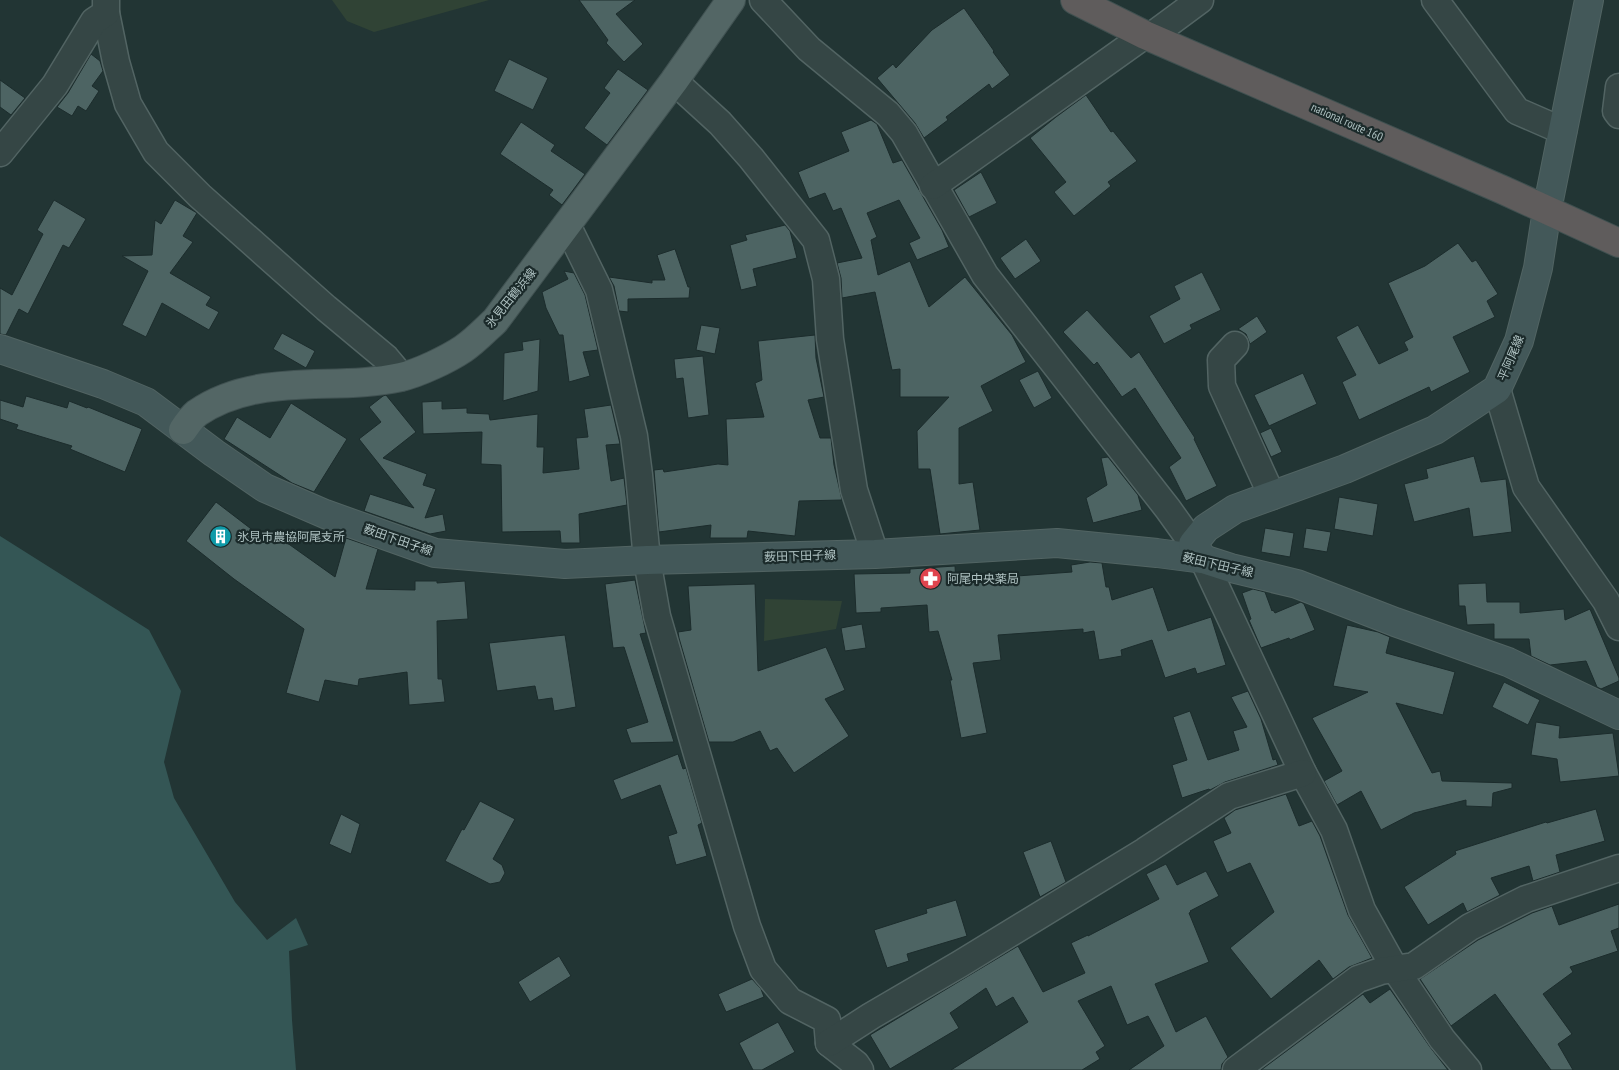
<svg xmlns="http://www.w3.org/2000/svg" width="1619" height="1070" viewBox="0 0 1619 1070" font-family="'PT Sans Narrow','Noto Sans JP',sans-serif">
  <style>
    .green { fill: #304335 }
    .water { fill: #345655 }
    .building { fill: #4d6463; stroke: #1c2c2c }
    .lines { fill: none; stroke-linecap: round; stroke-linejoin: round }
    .minor-casing { stroke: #526463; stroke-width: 29 }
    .secondary-casing { stroke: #526463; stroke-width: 30 }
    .primary-casing { stroke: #415252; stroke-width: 30 }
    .trunk-casing { stroke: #3f5050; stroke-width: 30 }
    .minor { stroke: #354645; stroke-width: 26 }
    .secondary { stroke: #435859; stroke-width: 28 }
    .primary { stroke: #536665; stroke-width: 28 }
    .trunk { stroke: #5f5c5c; stroke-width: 28 }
    .labels { text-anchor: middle; stroke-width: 4.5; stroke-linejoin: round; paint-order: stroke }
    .street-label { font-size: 12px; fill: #afc2c2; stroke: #1b2a2a }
    .poi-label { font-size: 12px; fill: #afc2c2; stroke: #1b2a2a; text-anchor: start }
  </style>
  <rect width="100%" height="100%" fill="#223534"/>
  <g class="green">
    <polygon points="332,0 489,0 374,32 347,21"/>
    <polygon points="765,599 842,601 836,629 764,641"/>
  </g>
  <polygon class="water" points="0,536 149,630 181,691 164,762 174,798 235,902 267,940 296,918 308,945 289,951 292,1020 296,1070 0,1070"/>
  <g class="building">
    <polygon points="579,0 635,0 616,14 643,44 624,62 606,43 608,40"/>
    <polygon points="964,8 994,51 993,52 1010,75 992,89 989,84 946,117 948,120 924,138 915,123 877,78 893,64 896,68 932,30"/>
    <polygon points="91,54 100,61 103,71 92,86 99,91 86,111 78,106 72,116 57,107 68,93"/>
    <polygon points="509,59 548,78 533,110 494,91"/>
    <polygon points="618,69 648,90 607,145 584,128 610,93 604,88"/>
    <polygon points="0,80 25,98 11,115 0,107"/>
    <polygon points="1086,95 1111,132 1113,131 1137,161 1108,182 1111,186 1074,216 1054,192 1066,182 1030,138 1056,117"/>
    <polygon points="871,120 877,124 893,163 902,160 942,230 949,247 917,260 909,243 920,238 899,200 867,213 877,237 871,240 878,275 910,261 929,307 965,277 1012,335 1026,362 981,386 993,411 959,428 959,484 973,482 980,530 940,534 930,469 918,469 917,431 949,397 900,397 900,369 892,370 875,292 842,298 841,278 837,263 862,258 841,208 833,211 825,193 809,199 798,172 849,151 841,132"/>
    <polygon points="521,122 555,145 551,151 585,174 562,205 549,195 553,190 500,154"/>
    <polygon points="981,172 997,203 969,217 954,190"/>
    <polygon points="54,200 86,219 69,248 63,245 28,314 19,309 6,335 0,334 0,288 12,295 43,234 37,230"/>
    <polygon points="175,200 197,213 183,236 193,242 170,273 211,297 206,305 219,312 209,330 162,303 146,337 122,325 148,271 122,256 152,255 155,220 161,224"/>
    <polygon points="785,225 790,231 797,258 753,269 757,286 741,290 730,245 747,240 745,235"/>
    <polygon points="1026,239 1041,261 1015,279 1000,258"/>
    <polygon points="1458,243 1472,262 1476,260 1498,294 1487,301 1495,317 1453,337 1470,372 1431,392 1429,387 1359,420 1342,382 1356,375 1336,337 1358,325 1379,364 1408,350 1404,342 1413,337 1388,283 1425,266"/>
    <polygon points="675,249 688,287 690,287 689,298 628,299 628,312 619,311 614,286 609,277 652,283 652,280 665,280 657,255"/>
    <polygon points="564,271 574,273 585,295 598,350 583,352 590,376 569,382 563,335 559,335 546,308 542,292 568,279"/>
    <polygon points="1202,272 1221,310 1190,325 1192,329 1164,344 1149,316 1180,299 1174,286"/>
    <polygon points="1087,310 1131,358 1139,352 1195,438 1194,439 1217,486 1186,501 1169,467 1181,458 1135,388 1122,397 1097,362 1094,365 1063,332"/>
    <polygon points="1257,316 1267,332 1250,344 1246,334 1238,329"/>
    <polygon points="701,325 720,328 715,354 696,350"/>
    <polygon points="282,333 315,351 306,368 273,349"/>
    <polygon points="815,335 816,358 824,397 808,400 820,438 831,438 834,465 842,500 799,501 795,536 748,531 747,538 710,538 711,525 659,532 654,470 663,469 664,472 718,464 728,465 726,419 764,417 755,383 762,380 758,341"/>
    <polygon points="540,339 538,391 503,401 504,353 523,350 522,342"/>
    <polygon points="703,356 709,415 688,418 683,378 676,379 674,359"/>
    <polygon points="1038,371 1052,398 1034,408 1019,380"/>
    <polygon points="1303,373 1317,404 1269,426 1254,395"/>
    <polygon points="386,395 416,432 383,458 427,474 423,485 436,489 425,518 443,514 446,531 430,534 364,511 370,494 414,508 359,439 381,422 369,407 383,396"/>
    <polygon points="26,396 67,408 69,401 87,408 88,407 142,429 125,472 70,449 72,446 16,429 18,425 0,419 0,400 23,407"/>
    <polygon points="442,401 442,409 467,408 467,413 489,414 490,420 538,414 537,447 544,447 543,473 579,469 576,438 588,437 584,409 611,405 620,444 606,445 611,481 624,478 627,505 579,514 580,543 561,543 560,531 502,532 501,465 481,464 482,432 423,434 422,402"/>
    <polygon points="291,403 347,439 314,492 292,483 224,439 237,417 270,438"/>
    <polygon points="1271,428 1282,452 1271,457 1260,433"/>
    <polygon points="1474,456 1481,482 1506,479 1512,532 1473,537 1469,508 1414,522 1404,484 1428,478 1426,469"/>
    <polygon points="1108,457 1138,495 1142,510 1093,523 1086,498 1107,485 1101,458"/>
    <polygon points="1339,497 1378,504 1373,536 1334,529"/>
    <polygon points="216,502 263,538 269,530 335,577 346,538 378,549 366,589 415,590 415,581 437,581 437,583 465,581 468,619 437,621 438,679 442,679 445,702 409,705 407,672 359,679 358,686 325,680 319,702 286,693 304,629 234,579 186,541"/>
    <polygon points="1265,528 1294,533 1290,557 1261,552"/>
    <polygon points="1306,528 1331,532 1327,552 1303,548"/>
    <polygon points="1090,562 1102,563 1106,587 1109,587 1112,600 1153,587 1168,631 1211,617 1226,665 1197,674 1195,668 1165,678 1152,640 1121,650 1122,656 1099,660 1094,631 1083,633 1083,629 998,635 1001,660 973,663 987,733 961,738 950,680 952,680 938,631 929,632 927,605 881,608 881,612 856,613 854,574 910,573 910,569 955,566 956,583 1003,580 1003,577 1072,572 1071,565"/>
    <polygon points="635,580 646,633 640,634 674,742 631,743 626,729 648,722 624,647 613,648 605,584"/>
    <polygon points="1486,583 1487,602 1520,602 1520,613 1564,609 1565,620 1590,609 1619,678 1619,681 1601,689 1597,687 1586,661 1550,665 1531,656 1529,639 1494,639 1494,624 1467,625 1465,606 1459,606 1458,584"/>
    <polygon points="755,584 758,671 826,647 845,690 825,699 849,736 794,773 777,748 770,751 760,731 733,742 709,742 679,638 678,632 691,630 688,586"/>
    <polygon points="1253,589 1265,592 1272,611 1273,610 1275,613 1301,602 1304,604 1315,630 1290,640 1289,638 1261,648 1249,620 1251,619 1242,593"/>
    <polygon points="862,624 866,648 845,651 841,628"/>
    <polygon points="1347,625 1378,632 1390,637 1386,653 1455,672 1443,715 1396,703 1432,773 1440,771 1442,781 1512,783 1512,788 1493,793 1492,807 1466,806 1466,800 1414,813 1381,830 1361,791 1337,805 1324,781 1342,771 1312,718 1368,692 1333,686"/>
    <polygon points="565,635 576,707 554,711 552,698 538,700 535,686 497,691 489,643"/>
    <polygon points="1504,682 1540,700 1528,725 1492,707"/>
    <polygon points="1248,691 1261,719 1273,760 1276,759 1278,765 1225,782 1210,790 1209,789 1182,798 1172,765 1187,760 1173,717 1190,711 1208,760 1239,750 1233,731 1247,727 1231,697"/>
    <polygon points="1536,722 1560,726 1559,738 1613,733 1619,776 1560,782 1557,759 1531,755"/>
    <polygon points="678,754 683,769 686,768 702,823 698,825 707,856 676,865 668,836 677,833 660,785 621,800 613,780"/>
    <polygon points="1286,794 1299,826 1312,821 1320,836 1348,915 1372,958 1349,967 1333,979 1319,960 1271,999 1230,948 1274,912 1250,863 1227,873 1213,841 1231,833 1224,818 1235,810"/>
    <polygon points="480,801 515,819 493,859 502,865 505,873 500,882 490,884 445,861 462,829 464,830"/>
    <polygon points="1596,809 1605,841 1556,855 1560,872 1533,881 1529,866 1491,878 1500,895 1467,912 1463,903 1428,925 1404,887 1456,854 1455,851 1546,822 1547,823"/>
    <polygon points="341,814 360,824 351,854 329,844"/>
    <polygon points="1051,841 1066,882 1040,897 1023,852"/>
    <polygon points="1166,864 1177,885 1206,871 1219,896 1190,911 1191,912 1189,913 1209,962 1155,984 1176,1032 1206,1016 1228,1057 1222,1064 1221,1070 1129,1070 1164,1046 1148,1016 1127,1025 1111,986 1078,1001 1105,1046 1096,1052 1100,1059 1082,1070 951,1070 1028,1022 1013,997 996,1007 986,988 950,1013 959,1028 890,1069 870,1035 1018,946 1043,992 1085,973 1071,943 1088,935 1088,936 1159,899 1146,874"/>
    <polygon points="956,900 967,936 907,954 909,961 887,968 874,930 927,913 926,909"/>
    <polygon points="1619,904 1619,928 1611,931 1618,951 1570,967 1573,972 1543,994 1572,1034 1558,1044 1573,1070 1551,1070 1495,994 1451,1026 1420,979 1478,940 1532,913 1552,906 1559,925"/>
    <polygon points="559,956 571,976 530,1002 518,982"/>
    <polygon points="752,979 761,989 764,997 726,1012 718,994"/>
    <polygon points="1390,989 1430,1047 1448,1070 1261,1070 1363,994 1370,1003"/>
    <polygon points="778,1022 795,1052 762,1070 753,1070 739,1043"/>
  </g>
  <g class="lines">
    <defs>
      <g id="minor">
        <polyline points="763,0 809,49 888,114 904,133 985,275 1168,509 1193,544"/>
        <polyline points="1435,0 1517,111 1563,131"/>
        <polyline points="106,13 116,62 128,104 156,152 200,196 326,308 386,358 402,377"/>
        <polyline points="1150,37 1200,0"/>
        <polyline points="674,81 720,123 751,158 816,240 826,279 830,339 854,490 875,554"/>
        <polyline points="1619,87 1616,111 1619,115"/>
        <polyline points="0,153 55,85 94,21 106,13 106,0"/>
        <polyline points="933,186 1145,35"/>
        <polyline points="567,225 599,290 634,436 639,475 647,560 657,616 747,926 763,969 790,1001 827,1020 829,1043 856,1064 860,1070"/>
        <polyline points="1235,345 1221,360 1222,386 1272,496"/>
        <polyline points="1497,389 1526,487 1606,601 1619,627"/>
        <polyline points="1203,559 1303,773 1334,830 1362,910 1395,969 1442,1039 1468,1070"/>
        <polyline points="829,1043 871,1016 960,964 1145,851 1229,796 1303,773"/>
        <polyline points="1236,1070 1358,979 1381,971 1414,966 1470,927 1526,899 1619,868"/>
      </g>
      <g id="secondary">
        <polyline points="0,349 103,384 146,402 214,453 265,488 325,514 435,553 565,564 647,560 875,554 1057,543 1157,553 1203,559 1231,568 1297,584 1395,622 1508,662 1619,715"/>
        <polyline points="1203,559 1193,544 1206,528 1235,509 1345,469 1435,430 1497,389 1519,341 1538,268 1547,210 1589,0"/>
      </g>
      <path id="primary" d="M183 430C187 424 192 417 197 413 258 371 334 392 401 377 419 373 448 359 463 349 475 341 485 330 495 321L674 81 731 0"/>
      <polyline id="trunk" points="1075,0 1145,35 1503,190 1619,243"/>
    </defs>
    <use href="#minor" class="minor-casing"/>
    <use href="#secondary" class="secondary-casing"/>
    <use href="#primary" class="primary-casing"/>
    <use href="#trunk" class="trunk-casing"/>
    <use href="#minor" class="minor"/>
    <use href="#secondary" class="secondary"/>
    <use href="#primary" class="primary"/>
    <use href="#trunk" class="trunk"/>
  </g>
  <defs>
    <symbol id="building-disc" viewBox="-11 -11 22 22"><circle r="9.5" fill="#0f9aa8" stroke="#1b2a2a"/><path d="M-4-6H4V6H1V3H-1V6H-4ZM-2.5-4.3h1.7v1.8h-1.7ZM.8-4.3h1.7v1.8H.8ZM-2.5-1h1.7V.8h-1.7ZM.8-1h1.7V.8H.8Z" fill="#fff"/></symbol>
    <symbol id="pharmacy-disc" viewBox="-11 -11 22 22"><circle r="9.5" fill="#e0444e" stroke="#1b2a2a"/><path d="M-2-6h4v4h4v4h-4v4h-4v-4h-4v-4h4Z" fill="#fff"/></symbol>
  </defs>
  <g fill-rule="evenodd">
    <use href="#building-disc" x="208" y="524" width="25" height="25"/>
    <use href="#pharmacy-disc" x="918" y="566" width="25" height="25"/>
  </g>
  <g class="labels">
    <g class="street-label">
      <text transform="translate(1347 122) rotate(24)" y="4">national route 160</text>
      <text transform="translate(511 298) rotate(-51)" y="4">氷見田鶴浜線</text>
      <text transform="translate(1511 358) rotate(-67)" y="4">平阿尾線</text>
      <text transform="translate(398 540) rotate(19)" y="4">薮田下田子線</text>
      <text transform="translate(800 556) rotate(-2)" y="4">薮田下田子線</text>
      <text transform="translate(1218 565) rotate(13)" y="4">薮田下田子線</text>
    </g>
    <g class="poi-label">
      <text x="237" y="541">氷見市農協阿尾支所</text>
      <text x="947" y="583">阿尾中央薬局</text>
    </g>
  </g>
</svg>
